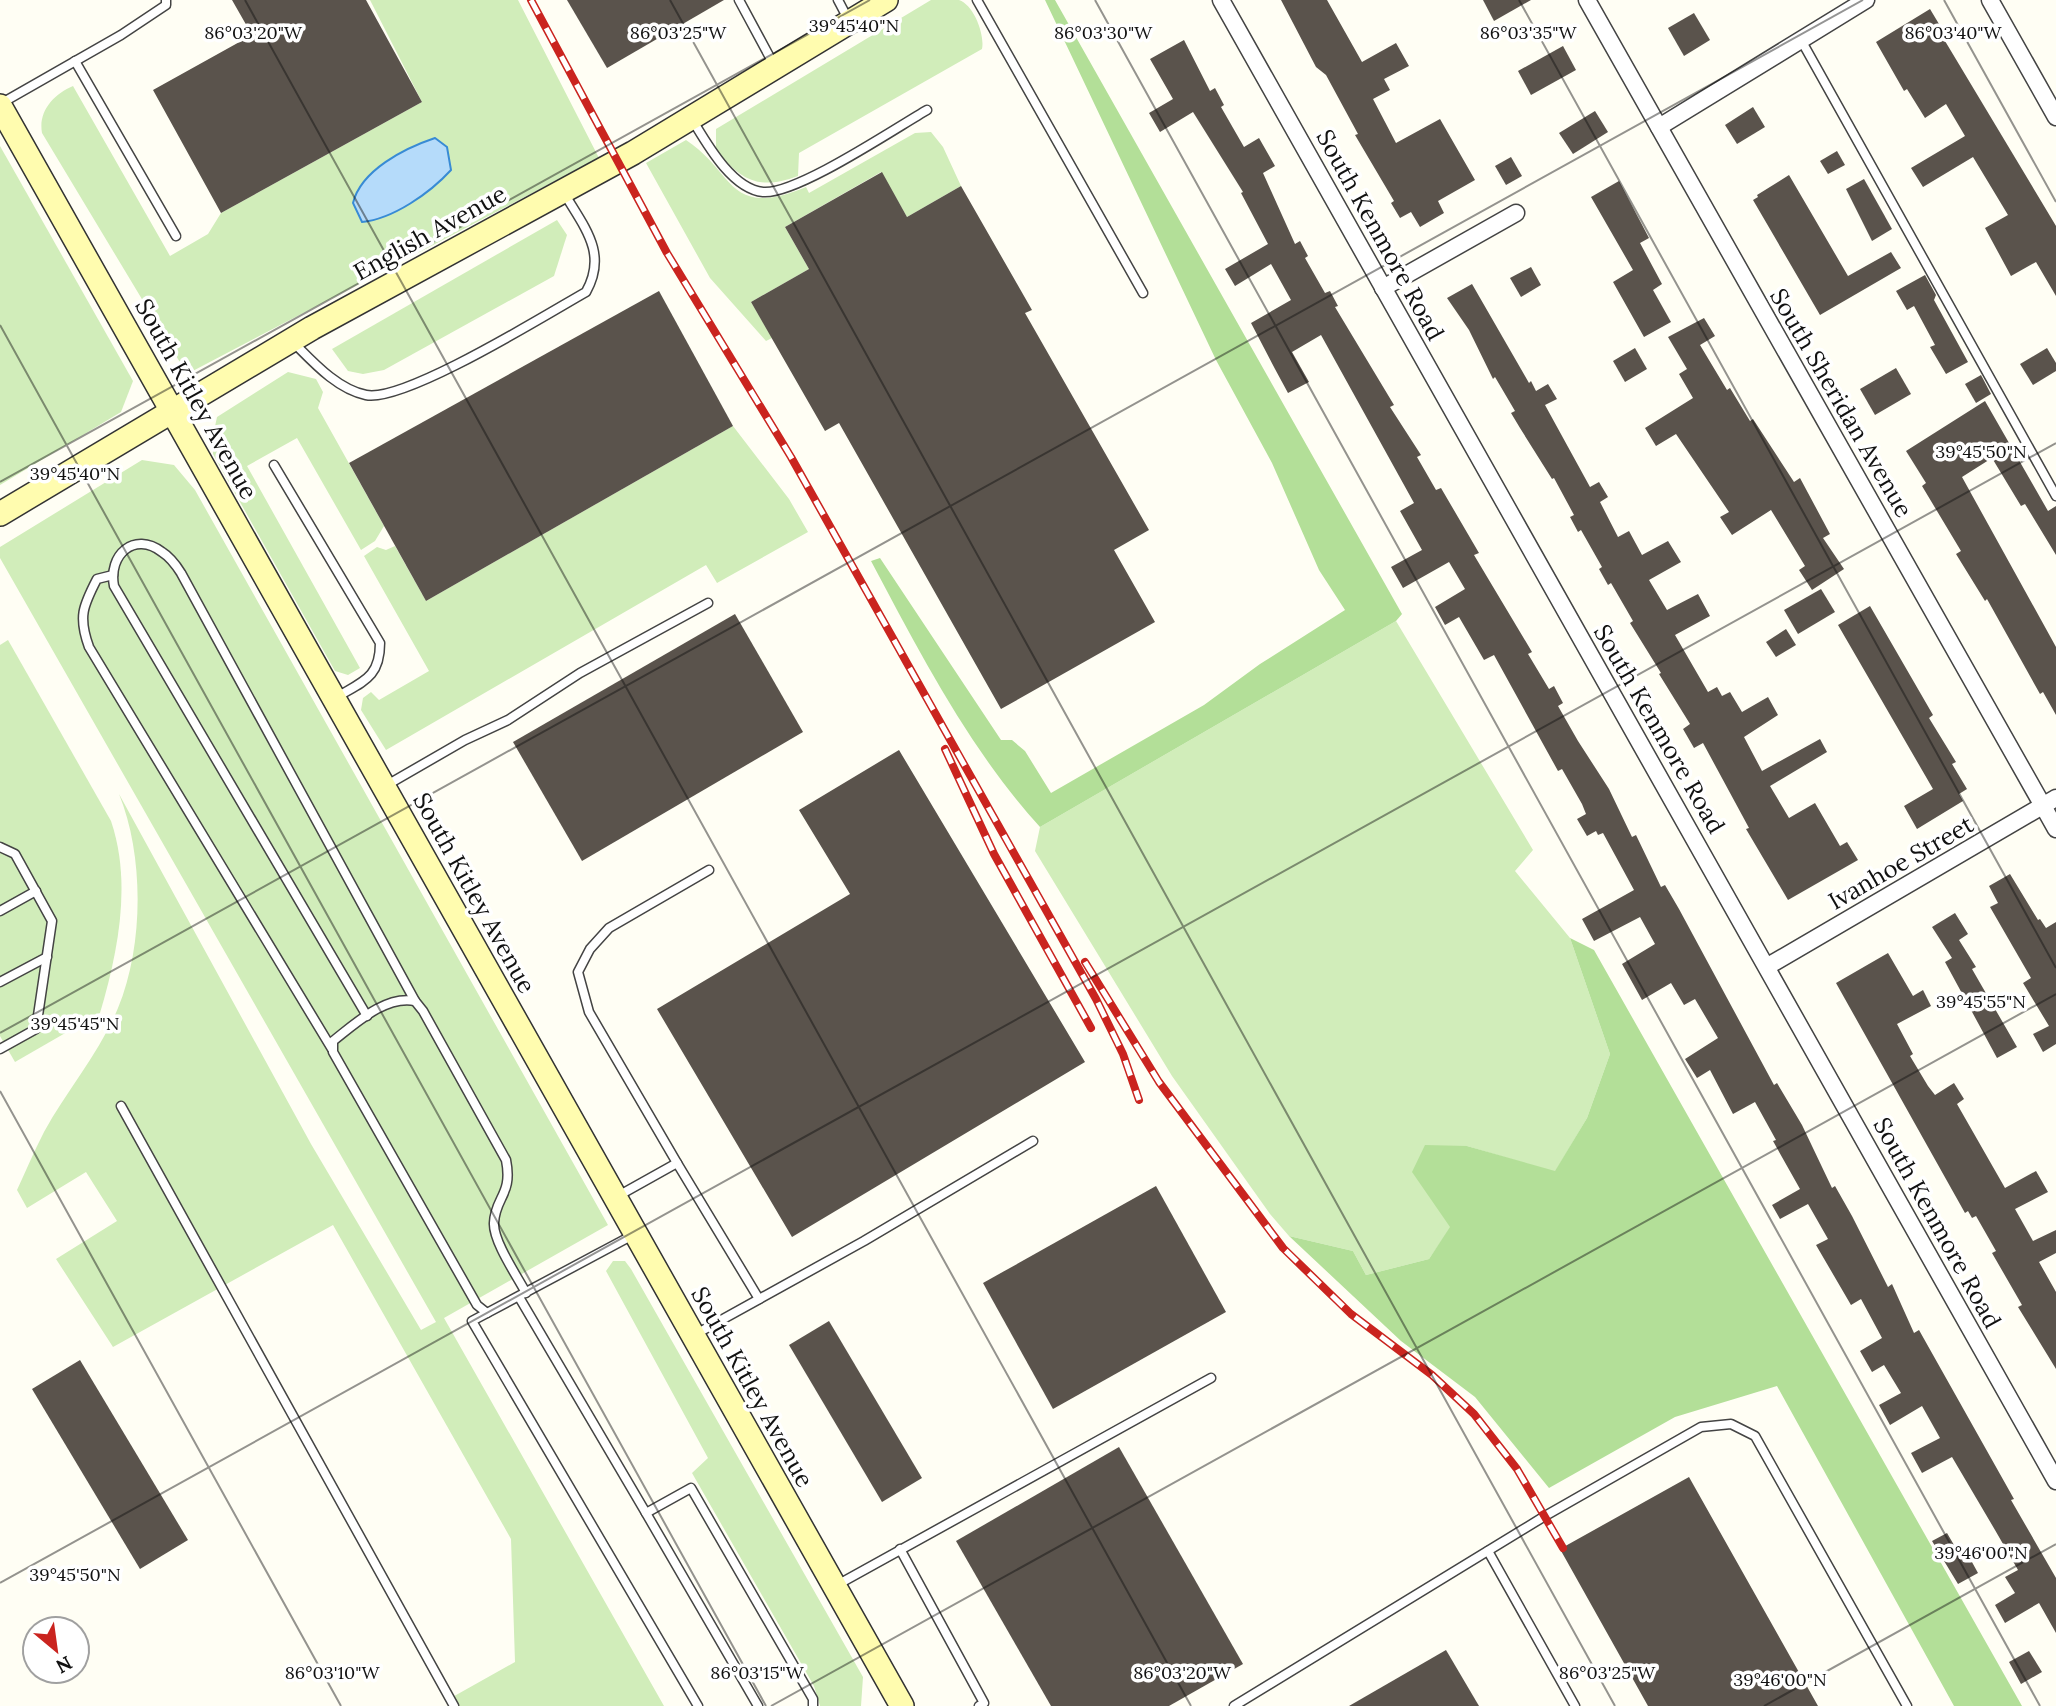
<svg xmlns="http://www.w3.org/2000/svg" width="2056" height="1706" viewBox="0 0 2056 1706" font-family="Lora,serif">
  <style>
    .green { fill: #d1edba }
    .forest { fill: #b3df98 }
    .water { fill: #b5dbfa; stroke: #388bd5; stroke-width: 2 }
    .building { fill: #5a534c }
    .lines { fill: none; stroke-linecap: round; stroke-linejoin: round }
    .lane-casing { stroke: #444; stroke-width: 11 }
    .street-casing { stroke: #444; stroke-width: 19 }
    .secondary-casing { stroke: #333; stroke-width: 26 }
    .lane { stroke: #fff; stroke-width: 8 }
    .street { stroke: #fff; stroke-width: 16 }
    .secondary { stroke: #fffcaf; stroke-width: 23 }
    .rail-casing { stroke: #ca241f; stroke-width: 8 }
    .rail { stroke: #fff; stroke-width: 5; stroke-dasharray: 16; stroke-linecap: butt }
    .ticks { fill: none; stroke: #111; stroke-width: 2; stroke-opacity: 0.45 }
    .labels { text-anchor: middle; stroke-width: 7; stroke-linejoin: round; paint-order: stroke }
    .street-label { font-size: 24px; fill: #111; stroke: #fff }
    .ticks-label { font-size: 18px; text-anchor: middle; fill: #111; stroke: #fff; stroke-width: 7; stroke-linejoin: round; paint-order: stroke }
  </style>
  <rect width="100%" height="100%" fill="#fffef4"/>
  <g class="green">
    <path d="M370 0H518L599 158 187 374 42 133C38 111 54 94 73 86L170 256 208 234 221 213 422 102Z"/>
    <path d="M931 0C939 0 951 0 959 0 974 5 985 35 982 49L799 153 798 176C760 190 742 182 716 150V129Z"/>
    <path d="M931 132 943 147 961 186 907 217 881 172 785 227 809 269 751 302 772 338 766 341 710 278 646 163 686 140C735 172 727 220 806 187L809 193 915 133Z"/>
    <polygon points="0,146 133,381 121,412 0,485"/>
    <polygon points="557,220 567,235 554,276 384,370 363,374 348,371 332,349"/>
    <polygon points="288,372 316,379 323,392 318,408 384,526 375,541 361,550 297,438 247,466 360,668 348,675 335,671 213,454 213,436 217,417"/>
    <polygon points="733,426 789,499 808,532 717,583 706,565 386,750 361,710 363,698 371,692 379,700 429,671 364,556 377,547 386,550 395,546 426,601"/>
    <path d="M142 460 174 465 195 490 608 1225 444 1318 664 1706H453L449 1699 515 1662 511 1539 333 1225 113 1347 56 1259 117 1221 86 1172 27 1208 17 1190C26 1171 34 1151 44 1132 67 1090 100 1052 118 1008 144 945 144 855 119 794L311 1144 421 1330 436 1322 0 558V547Z"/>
    <polygon points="1396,621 1533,850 1515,871 1570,938 1610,1054 1587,1118 1555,1172 1467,1146 1413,1172 1451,1227 1429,1259 1366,1275 1353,1251 1289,1236 1270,1214 1172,1076 1035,851 1040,827"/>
    <path d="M8 640 111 821C132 883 118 952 100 1013L15 1062 0 1036V645Z"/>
    <polygon points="613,1261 625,1261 631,1269 863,1677 861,1706 820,1706 814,1686 692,1473 708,1458 606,1271"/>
  </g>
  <g class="forest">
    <path d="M1045 0H1055L1402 614 1396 621 1040 827C969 749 920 653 871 561L880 558 1001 740H1012L1025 751 1051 793 1204 705 1260 664 1345 610 1319 570 1272 463 1216 360Z"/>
    <polygon points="1570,938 1594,950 2022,1706 1954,1706 1777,1386 1675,1417 1549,1488 1475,1397 1401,1341 1289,1236 1353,1251 1366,1275 1429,1259 1450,1227 1412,1172 1425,1145 1467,1146 1555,1171 1587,1118 1610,1054"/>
  </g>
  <path class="water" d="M435 138 447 147 451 170C430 193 393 219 362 222L353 203C361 170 405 148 435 138Z"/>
  <g class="building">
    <polygon points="232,0 366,0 422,102 221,213 153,90 252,35"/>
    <polygon points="567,0 724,0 607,68"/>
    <polygon points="1281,0 1327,0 1362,62 1396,43 1409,66 1384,79 1390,90 1373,99 1396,143 1440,119 1475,180 1438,201 1444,213 1420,227 1411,212 1400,218 1391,203 1394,201 1355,135 1358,134 1326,75 1316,67"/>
    <polygon points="1483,0 1531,0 1494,21"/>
    <polygon points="1930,9 1942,29 1939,31 2056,226 2056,296 2036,262 2011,276 1985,228 2008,215 1973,157 1923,187 1911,168 1965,136 1946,104 1925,118 1907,89 1904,91 1876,42"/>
    <polygon points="1694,13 1710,40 1684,56 1668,28"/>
    <polygon points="1184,40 1210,91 1215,88 1224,105 1221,107 1244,147 1259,138 1275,166 1263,173 1295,244 1300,241 1308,256 1305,258 1325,293 1330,291 1338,306 1335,307 1394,405 1390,407 1421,455 1417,457 1436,490 1441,488 1479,553 1474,555 1532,652 1528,654 1549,689 1554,686 1563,703 1558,706 1578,741 1609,789 1632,837 1636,835 1661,887 1665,885 1679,909 1774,1085 1777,1083 1802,1125 1832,1188 1835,1186 1852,1216 1888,1287 1892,1284 1914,1333 1919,1330 2014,1499 2011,1500 2056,1578 2056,1633 2039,1603 2005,1623 1995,1605 2015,1593 2005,1577 2018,1570 1995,1530 1952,1457 1922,1473 1911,1453 1940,1438 1922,1406 1890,1425 1879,1405 1901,1393 1884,1365 1872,1372 1860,1351 1882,1338 1861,1299 1851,1305 1816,1245 1828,1239 1808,1204 1780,1219 1772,1205 1800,1189 1773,1141 1776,1140 1755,1102 1733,1114 1710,1070 1697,1078 1685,1059 1718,1038 1695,999 1684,1005 1671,983 1642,1000 1622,964 1655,944 1640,917 1594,941 1582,919 1634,890 1603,833 1598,835 1596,831 1587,836 1577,819 1586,814 1582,804 1562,769 1558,771 1494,655 1484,660 1459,617 1445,625 1435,607 1465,589 1449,562 1403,588 1391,567 1422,550 1400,511 1414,503 1321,335 1292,352 1309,382 1288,393 1275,369 1251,323 1291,300 1271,264 1235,286 1225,269 1268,244 1241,193 1243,192 1193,112 1160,132 1149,113 1173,99 1150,59"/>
    <polygon points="1563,46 1576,70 1531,95 1518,71"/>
    <polygon points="1753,107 1765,127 1737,144 1725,125"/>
    <polygon points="1595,111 1608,132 1573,154 1559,133"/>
    <polygon points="1837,151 1845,165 1828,174 1820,161"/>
    <polygon points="1511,157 1522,176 1506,185 1495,166"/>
    <polygon points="882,172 907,217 961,186 1032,310 1025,313 1149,530 1114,550 1155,622 1001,709 839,423 825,431 751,302 809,269 785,227"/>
    <polygon points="1789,175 1848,276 1891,252 1901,268 1820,315 1753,200 1758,197 1757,195"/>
    <polygon points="1864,179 1892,229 1872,241 1846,189"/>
    <polygon points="1619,181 1649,238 1640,243 1662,284 1653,290 1671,322 1644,337 1613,282 1633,270 1591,197"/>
    <polygon points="1531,267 1541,285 1521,297 1510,278"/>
    <polygon points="1925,275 1936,295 1934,300 1968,362 1946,374 1930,347 1935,345 1914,306 1907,310 1896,291"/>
    <polygon points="1472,284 1529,383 1531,381 1536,391 1548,384 1557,399 1545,405 1590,487 1599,482 1608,497 1600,502 1618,537 1629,531 1642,555 1668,541 1681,562 1649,580 1667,610 1698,594 1710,616 1675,635 1708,692 1717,687 1722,696 1730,692 1742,712 1768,697 1778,715 1744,737 1762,771 1820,739 1827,752 1770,786 1789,818 1815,803 1840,846 1847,842 1858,860 1788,900 1746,829 1749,828 1703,743 1694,748 1683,729 1690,724 1659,674 1661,673 1630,623 1633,621 1611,583 1608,585 1599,569 1602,567 1581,530 1578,532 1570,517 1574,515 1554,478 1552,479 1520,428 1511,413 1515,411 1495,377 1493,379 1469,330 1447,298"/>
    <polygon points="659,291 733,426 426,601 349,463"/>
    <polygon points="1704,318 1715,336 1700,345 1727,390 1730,388 1750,421 1753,419 1794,482 1800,478 1830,534 1823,538 1844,569 1812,590 1799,570 1805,566 1771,510 1732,535 1720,517 1729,512 1676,434 1656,446 1645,428 1693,398 1679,374 1687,369 1668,337"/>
    <polygon points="1635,348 1647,369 1625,382 1613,361"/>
    <polygon points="2047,348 2056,363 2056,371 2033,385 2020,364"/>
    <polygon points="1896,368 1911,394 1875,415 1860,389"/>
    <polygon points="1981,375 1991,394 1976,403 1965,384"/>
    <polygon points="1985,401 2048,511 2056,506 2056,555 2025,504 2021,506 1992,458 1962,477 2056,647 2056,715 2043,692 2040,694 1987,599 1985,601 1956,554 1961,551 1922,486 1926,483 1906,451"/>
    <polygon points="1821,589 1835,612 1798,634 1784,610"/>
    <polygon points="1870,606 1933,715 1929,718 1956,762 1952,764 1967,789 1959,794 1963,801 1917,829 1904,806 1933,789 1838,625"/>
    <polygon points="735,614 803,732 582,861 513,742"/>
    <polygon points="1786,629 1796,645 1776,657 1766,642"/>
    <polygon points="899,750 1085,1062 792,1237 657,1009 850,894 799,810"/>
    <polygon points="2010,874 2038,920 2040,919 2046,928 2056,922 2056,1044 2043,1052 2033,1034 2049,1026 2023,983 2031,978 1990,907 1998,903 1989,886"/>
    <polygon points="1955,913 1968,934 1959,940 1976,967 1972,969 2017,1047 1997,1058 1945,962 1952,958 1932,927"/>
    <polygon points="1888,953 1913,996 1923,990 1931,1006 1897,1024 1913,1054 1910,1056 1928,1086 1935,1095 1954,1083 1964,1099 1957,1104 2005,1188 2036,1171 2048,1192 2015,1209 2033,1241 2056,1230 2056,1253 2039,1262 2056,1292 2056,1369 2018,1307 2022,1305 1992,1253 1996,1251 1976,1216 1972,1218 1968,1211 1965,1213 1836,983"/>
    <polygon points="1156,1186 1226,1312 1053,1409 983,1283"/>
    <polygon points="829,1321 922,1478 882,1502 789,1345"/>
    <polygon points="80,1360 188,1540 140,1569 32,1389"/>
    <polygon points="1119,1447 1243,1664 1169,1706 1051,1706 956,1541"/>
    <polygon points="1689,1477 1698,1493 1818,1706 1648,1706 1560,1549"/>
    <polygon points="1947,1533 1961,1557 1967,1553 1978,1573 1958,1584 1932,1541"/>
    <polygon points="1446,1650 1479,1706 1349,1706"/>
    <polygon points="2029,1651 2042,1672 2021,1684 2009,1662"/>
  </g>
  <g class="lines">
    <defs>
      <g id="lane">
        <polyline points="739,0 774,65"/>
        <polyline points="838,0 848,19"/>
        <polyline points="977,0 1143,293"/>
        <polyline points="1801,40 2056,496"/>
        <polyline points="75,61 176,236"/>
        <polyline points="0,104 121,35 166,5 166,0"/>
        <path d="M693 121C707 144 732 189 763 192 796 195 894 129 927 110"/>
        <path d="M293 342C313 362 337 389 366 395 404 403 547 314 586 292 608 253 584 227 564 193"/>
        <path d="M274 465 380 643C380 677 364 681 337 697"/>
        <path d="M113 575 97 579C83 606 78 617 89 647L332 1049"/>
        <polyline points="387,785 465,740 508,720 580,673 708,603"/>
        <polyline points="0,847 15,854 52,921 36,1029 0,1049"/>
        <polyline points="0,911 36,891"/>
        <polyline points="0,982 47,957"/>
        <path d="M367 1016 114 586C108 555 134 531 162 552 170 557 176 565 181 573L415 1001"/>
        <polyline points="121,1106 454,1706"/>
        <polyline points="677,1163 759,1299"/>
        <polyline points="618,1196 677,1163 589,1012 578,972 590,949 609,928 709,870"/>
        <path d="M526 1293C517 1276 493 1241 494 1223 495 1197 513 1195 506 1160L423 1011 415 1001C385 995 355 1024 333 1041V1052L477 1305 487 1313 633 1235"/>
        <polyline points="519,1297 646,1513 691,1488 813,1699 813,1706"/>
        <polyline points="487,1313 472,1321 698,1706"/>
        <polyline points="696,1334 864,1241 1033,1141"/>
        <polyline points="646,1513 758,1706"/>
        <polyline points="900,1549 984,1703 979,1706"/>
        <polyline points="1488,1551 1575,1706"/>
        <polyline points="837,1585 1211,1378"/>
        <polyline points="1234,1706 1545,1516 1701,1427 1731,1424 1755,1436 1907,1706"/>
      </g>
      <g id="street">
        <polyline points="1221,0 2056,1481"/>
        <polyline points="1587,0 2056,829"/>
        <polyline points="1990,0 2056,117"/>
        <polyline points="1659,127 1866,0"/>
        <polyline points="1383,288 1516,213"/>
        <polyline points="1768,966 2056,798"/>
      </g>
      <g id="secondary">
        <polyline points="0,106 902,1706"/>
        <polyline points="0,514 312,328 633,153 886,0"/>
      </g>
    </defs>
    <use href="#lane" class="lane-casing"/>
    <use href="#street" class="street-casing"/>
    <use href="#secondary" class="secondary-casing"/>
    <use href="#lane" class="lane"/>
    <use href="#street" class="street"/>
    <use href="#secondary" class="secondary"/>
    <defs>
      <g id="rail">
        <polyline points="531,0 667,253 791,457 1096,999 1123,1054 1139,1100"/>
        <polyline points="945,749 994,854 1091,1028"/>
        <polyline points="1085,962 1159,1082 1283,1248 1351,1314 1432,1375 1474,1414 1517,1469 1563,1548"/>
      </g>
    </defs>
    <use href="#rail" class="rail-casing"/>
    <use href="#rail" class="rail"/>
  </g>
  <path class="ticks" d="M245 0 1191 1706M670 0 1615 1706M1095 0 2040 1706M1519 0 2056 968M1944 0 2056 202M0 325 766 1706M0 482 870 0M0 1033 1863 0M0 1091 341 1706M0 1583 2056 443M771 1706 2056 994M1764 1706 2056 1544"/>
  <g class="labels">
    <g class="street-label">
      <text transform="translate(430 233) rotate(-29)" y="8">English Avenue</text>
      <text transform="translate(1380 235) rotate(61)" y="8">South Kenmore Road</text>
      <text transform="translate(196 399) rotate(61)" y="8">South Kitley Avenue</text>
      <text transform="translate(1841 403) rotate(60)" y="8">South Sheridan Avenue</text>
      <text transform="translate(1659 729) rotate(60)" y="8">South Kenmore Road</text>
      <text transform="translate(1901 863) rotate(-30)" y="8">Ivanhoe Street</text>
      <text transform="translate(474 893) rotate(61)" y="8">South Kitley Avenue</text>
      <text transform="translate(1937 1223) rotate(61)" y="8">South Kenmore Road</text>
      <text transform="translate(752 1387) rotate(61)" y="8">South Kitley Avenue</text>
    </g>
  </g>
  <g class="ticks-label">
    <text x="854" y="32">39°45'40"N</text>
    <text x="1953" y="39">86°03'40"W</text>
    <text x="253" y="39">86°03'20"W</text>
    <text x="678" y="39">86°03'25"W</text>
    <text x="1103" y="39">86°03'30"W</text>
    <text x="1528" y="39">86°03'35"W</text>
    <text x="1981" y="458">39°45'50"N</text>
    <text x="75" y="480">39°45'40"N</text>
    <text x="1981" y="1008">39°45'55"N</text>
    <text x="75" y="1030">39°45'45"N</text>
    <text x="1981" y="1559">39°46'00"N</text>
    <text x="75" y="1581">39°45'50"N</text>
    <text x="332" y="1679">86°03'10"W</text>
    <text x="757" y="1679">86°03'15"W</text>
    <text x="1182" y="1679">86°03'20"W</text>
    <text x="1607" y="1679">86°03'25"W</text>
    <text x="1780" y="1686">39°46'00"N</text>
  </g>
  <g transform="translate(56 1650) rotate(151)"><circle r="33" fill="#ffffff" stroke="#a0a0a0" stroke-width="2"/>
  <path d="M0-5L12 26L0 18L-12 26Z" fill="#ca241f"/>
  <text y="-10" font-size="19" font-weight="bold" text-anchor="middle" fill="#111111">N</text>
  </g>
</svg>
